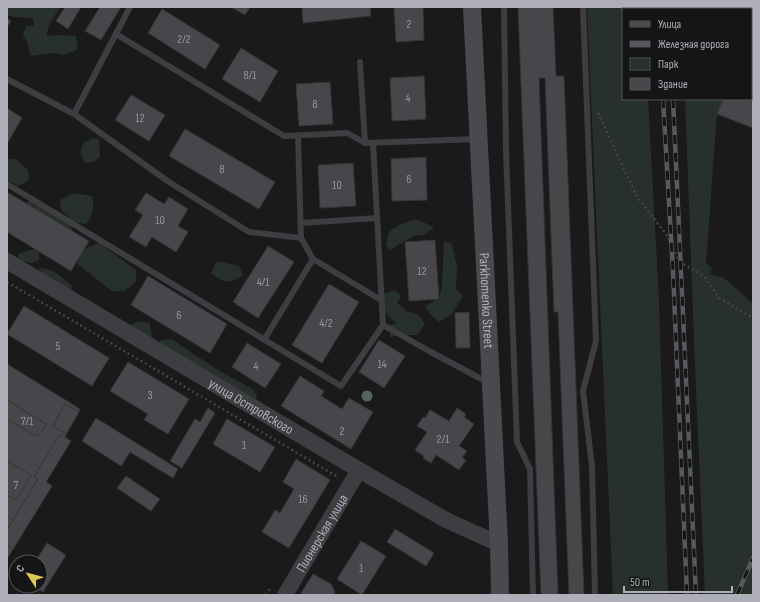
<svg xmlns="http://www.w3.org/2000/svg" width="760" height="602" viewBox="0 0 760 602" font-family="'Sofia Sans Condensed',sans-serif">
  <style>
    .green { fill: #28302b }
    .building { fill: #47474b; stroke: #353437 }
    .lines { fill: none; stroke-linecap: round; stroke-linejoin: round }
    .path { stroke: #434449; stroke-width: 2.5; stroke-dasharray: 2 3; stroke-linecap: butt }
    .service { stroke: #3d3d42; stroke-width: 6 }
    .tertiary { stroke: #3d3d42; stroke-width: 16 }
    .secondary { stroke: #494a50; stroke-width: 18 }
    .rail-casing { stroke: #58595f; stroke-width: 4.5 }
    .rail { stroke: #151516; stroke-width: 3; stroke-dasharray: 9; stroke-linecap: butt }
    .tree { fill: #56655a }
    .labels { text-anchor: middle; stroke-width: 4; stroke-linejoin: round; paint-order: stroke }
    .number-label { font-size: 12px; fill: #94959e }
    .street-label { font-size: 14px; fill: #aeafb9; stroke: #151516 }
  </style>
  <rect width="100%" height="100%" fill="#1a1a1b"/>
  <g class="green">
    <path d="M7 7H61C54 16 47 25 47 36L59 35 76 36 78 49 64 55 53 53 31 56 27 42 23 35 26 26H34L33 18 14 17 7 15Z"/>
    <polygon points="587,7 643,7 643,9 623,9 623,99 648,99 659,300 668,595 613,595"/>
    <polygon points="685,99 723,99 717,114 706,263 712,268 710,274 724,278 753,304 753,595 705,595 695,366"/>
    <polygon points="92,138 99,139 100,157 94,162 85,163 80,153 83,143"/>
    <polygon points="8,159 15,159 28,170 29,180 18,186 7,180 7,161"/>
    <path d="M73 193 92 196C95 206 93 215 86 224L74 222 61 210 60 200Z"/>
    <polygon points="31,199 63,218 73,230 66,230 25,204"/>
    <polygon points="416,219 434,227 424,235 414,236 390,250 386,245 389,232 399,225"/>
    <polygon points="444,241 452,244 457,267 456,289 463,296 452,314 439,322 430,314 425,306 439,298 442,286"/>
    <polygon points="99,243 136,270 136,282 124,291 112,291 77,264 83,249"/>
    <polygon points="29,250 39,250 39,260 32,263 19,261 18,254"/>
    <path d="M217 261 239 266 243 275C229 285 224 283 211 273Z"/>
    <path d="M38 268C52 267 62 277 72 286L71 290 46 278Z"/>
    <path d="M395 290 401 296 397 303 407 311 418 314 425 323 418 335H399L390 337V325L397 323C384 315 383 309 384 294Z"/>
    <polygon points="138,321 150,323 152,339 130,326"/>
    <polygon points="171,339 221,372 254,390 257,397 254,402 160,347 160,340"/>
  </g>
  <g class="building">
    <polygon points="65,7 81,7 68,29 56,21"/>
    <polygon points="100,7 121,7 101,40 85,31"/>
    <polygon points="231,7 250,7 245,15"/>
    <polygon points="302,7 370,7 371,16 303,23"/>
    <polygon points="394,7 423,7 424,40 396,42"/>
    <polygon points="518,7 553,7 556,76 564,76 584,595 569,595 558,312 554,312 545,78 539,78 558,595 541,595"/>
    <polygon points="162,9 220,45 205,69 148,33"/>
    <polygon points="7,18 11,21 7,27"/>
    <polygon points="753,23 753,128 717,114 723,99 751,99 751,28"/>
    <polygon points="241,48 278,71 260,102 222,79"/>
    <polygon points="424,76 426,119 392,121 390,78"/>
    <polygon points="330,82 333,124 299,126 296,84"/>
    <polygon points="131,95 165,115 149,141 115,120"/>
    <polygon points="7,108 22,118 7,144"/>
    <polygon points="185,129 275,182 259,209 169,156"/>
    <polygon points="426,157 427,200 392,201 391,159"/>
    <polygon points="353,163 356,206 320,208 318,165"/>
    <polygon points="7,192 89,241 71,271 7,232"/>
    <polygon points="146,193 164,204 169,197 188,209 178,226 188,232 176,252 152,237 146,247 129,237 143,215 135,210"/>
    <polygon points="435,240 439,299 409,301 405,242"/>
    <polygon points="268,246 294,262 258,318 233,302"/>
    <polygon points="148,276 227,324 210,353 131,305"/>
    <polygon points="329,284 359,302 322,363 292,345"/>
    <polygon points="24,306 109,358 92,386 7,334"/>
    <polygon points="469,312 470,348 456,348 455,313"/>
    <polygon points="379,340 405,356 384,388 359,372"/>
    <polygon points="247,343 281,364 265,388 232,367"/>
    <polygon points="128,362 189,399 168,434 144,420 148,414 110,391"/>
    <polygon points="7,364 80,409 65,437 71,441 46,482 52,486 7,559"/>
    <polygon points="300,376 324,391 321,396 342,409 349,398 373,412 351,449 281,406"/>
    <polygon points="7,400 46,424 38,437 7,419"/>
    <polygon points="65,404 79,412 66,434 53,426"/>
    <polygon points="208,408 215,413 182,468 170,461 195,419 200,422"/>
    <polygon points="457,408 466,414 464,417 474,424 459,446 467,451 462,458 466,460 459,470 436,455 431,463 423,458 424,456 415,450 427,432 417,426 423,417 425,418 430,410 449,421"/>
    <polygon points="96,418 178,469 173,478 130,452 121,466 82,441"/>
    <polygon points="227,419 275,447 260,472 213,444"/>
    <polygon points="60,434 71,441 46,482 52,486 13,549 7,545 7,530 38,479 34,476"/>
    <polygon points="296,459 330,480 289,548 262,532 275,510 280,513 294,489 283,482"/>
    <polygon points="7,461 31,475 16,500 7,495"/>
    <polygon points="126,476 160,499 151,511 117,488"/>
    <polygon points="395,529 434,553 426,566 387,542"/>
    <polygon points="361,541 386,556 362,595 337,579"/>
    <polygon points="47,543 66,555 43,592 33,586 40,586 40,562 35,562"/>
    <polygon points="313,574 331,584 335,592 333,595 300,595"/>
  </g>
  <g class="lines">
    <g class="path">
      <polyline points="598,113 637,197 666,234 680,262 704,276 719,298 753,318"/>
      <polyline points="7,282 338,477 337,478"/>
      <polyline points="266,595 271,587"/>
    </g>
    <g class="service">
      <polyline points="504,7 506,150 517,442 530,469 533,595"/>
      <polyline points="583,7 596,341 583,391 592,466 595,595"/>
      <polyline points="116,34 284,136 347,133 365,143 477,139"/>
      <polyline points="360,62 365,143"/>
      <polyline points="7,79 74,114 169,182 249,232 301,238 313,259 381,300"/>
      <polyline points="74,114 130,7"/>
      <polyline points="298,136 301,238"/>
      <polyline points="373,143 383,325 429,351 489,383"/>
      <polyline points="7,184 341,386 383,325"/>
      <polyline points="301,223 377,218"/>
      <polyline points="264,340 313,259"/>
    </g>
    <g class="tertiary">
      <path id="s1" d="M7 261 359 470 446 520 499 544"/>
      <path id="s2" d="M285 595 359 470"/>
    </g>
    <path class="secondary" id="s3" d="M472 7 499 544 500 595"/>
    <defs>
      <g id="rail">
        <polyline points="658,7 658,9"/>
        <polyline points="669,7 669,9"/>
        <polyline points="663,99 673,271 687,595"/>
        <polyline points="673,99 696,595"/>
        <polyline points="737,595 753,558"/>
      </g>
    </defs>
    <use href="#rail" class="rail-casing"/>
    <use href="#rail" class="rail"/>
  </g>
  <circle class="tree" cx="367" cy="396" r="5.5"/>
  <g class="labels">
    <g class="number-label">
      <text x="409" y="28">2</text>
      <text x="184" y="43">2/2</text>
      <text x="250" y="79">8/1</text>
      <text x="408" y="102">4</text>
      <text x="315" y="108">8</text>
      <text x="140" y="122">12</text>
      <text x="222" y="173">8</text>
      <text x="409" y="183">6</text>
      <text x="337" y="189">10</text>
      <text x="160" y="224">10</text>
      <text x="422" y="275">12</text>
      <text x="263" y="286">4/1</text>
      <text x="179" y="319">6</text>
      <text x="326" y="327">4/2</text>
      <text x="58" y="350">5</text>
      <text x="382" y="368">14</text>
      <text x="256" y="370">4</text>
      <text x="150" y="399">3</text>
      <text x="27" y="425">7/1</text>
      <text x="342" y="435">2</text>
      <text x="443" y="443">2/1</text>
      <text x="244" y="449">1</text>
      <text x="16" y="489">7</text>
      <text x="303" y="503">16</text>
      <text x="361" y="572">1</text>
    </g>
    <g class="street-label">
      <text dy="5" stroke="none"><textPath href="#s3" startOffset="294">Parkhomenko Street</textPath></text>
      <text dy="5" stroke="none"><textPath href="#s1" startOffset="284">улица Островского</textPath></text>
      <text dy="5" stroke="none"><textPath href="#s2" startOffset="72">Пионерская улица</textPath></text>
    </g>
  </g>
  <rect width="760" height="602" fill="none" stroke="#aeafb9" stroke-width="16"/>
  <rect x="622" y="8" width="130" height="92" fill="#151516" stroke="#525357"/>
  <rect x="630" y="21" width="20" height="6" fill="#494a50" stroke="#525357"/>
  <text x="658" y="28" font-size="12" fill="#aeafb9">Улица</text>
  <rect x="630" y="41" width="20" height="6" fill="#58595f" stroke="#525357"/>
  <text x="658" y="48" font-size="12" fill="#aeafb9">Железная дорога</text>
  <rect x="630" y="58" width="20" height="12" fill="#28302b" stroke="#525357"/>
  <text x="658" y="68" font-size="12" fill="#aeafb9">Парк</text>
  <rect x="630" y="78" width="20" height="12" fill="#47474b" stroke="#525357"/>
  <text x="658" y="88" font-size="12" fill="#aeafb9">Здание</text>
  <g transform="translate(28 574) rotate(306)"><circle r="19" fill="#151516" stroke="#525357"/>
  <path d="M0-3L7 15L0 10L-7 15Z" fill="#dcc951"/>
  <text y="-6" font-size="11" font-weight="bold" text-anchor="middle" fill="#aeafb9">С</text>
  </g>
  <path d="M624 586v6h108v-6" fill="none" stroke="#aeafb9" stroke-width="2"/>
  <text x="630" y="586" font-size="12" fill="#aeafb9" stroke="#151516" stroke-width="3" paint-order="stroke">50 m</text>
</svg>
